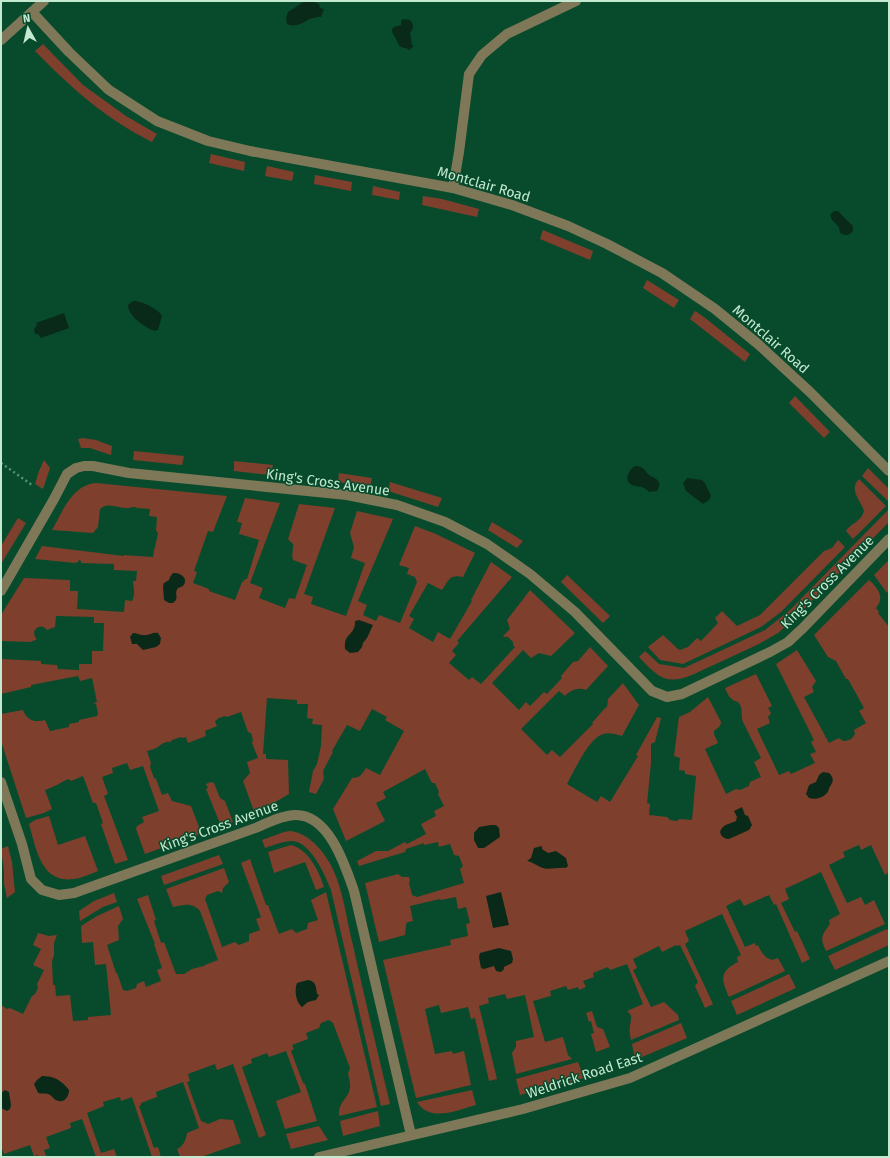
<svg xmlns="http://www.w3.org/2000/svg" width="890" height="1158" viewBox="0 0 890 1158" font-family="'Fira Sans',sans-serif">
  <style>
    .green { fill: #7e3f2d }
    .water { fill: #092a19 }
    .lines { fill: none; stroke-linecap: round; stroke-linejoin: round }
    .path { stroke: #5a9074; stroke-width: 2.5; stroke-dasharray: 2 3; stroke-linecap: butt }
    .minor { stroke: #7f7858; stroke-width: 10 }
    .labels { text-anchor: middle; stroke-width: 3; stroke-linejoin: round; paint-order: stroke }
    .street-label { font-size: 14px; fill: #c3e9d0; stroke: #084b2c }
  </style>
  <rect width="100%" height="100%" fill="#084b2c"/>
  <g class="green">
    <path d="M43 44 83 85 126 116 157 134 152 142C106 119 71 88 35 51Z"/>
    <polygon points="211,154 245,162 244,171 209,163"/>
    <polygon points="267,166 294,172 292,181 265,176"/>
    <polygon points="315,175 352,182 351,191 314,184"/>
    <polygon points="373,186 400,192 399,200 372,195"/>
    <polygon points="423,196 442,199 479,209 477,217 422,205"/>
    <polygon points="543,230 593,251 590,260 540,239"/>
    <polygon points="647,280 679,300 674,308 643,288"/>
    <polygon points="695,311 704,317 750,354 745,362 690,319"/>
    <polygon points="795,396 830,432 824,438 789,403"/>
    <polygon points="83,438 96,440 112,446 111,455 90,448 81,448 78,439"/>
    <polygon points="134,451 184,456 182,465 133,460"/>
    <polygon points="44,460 50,468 43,489 35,484 39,471"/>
    <polygon points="234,461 273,465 270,475 234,471"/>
    <polygon points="868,468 889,489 889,502 862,476"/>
    <polygon points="339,473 372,478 370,487 338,482"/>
    <path d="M859 479 886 506 853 539 846 531C851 523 861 522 864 511 861 500 848 490 859 479Z"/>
    <polygon points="390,482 442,498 438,507 388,491"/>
    <path d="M96 483 227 496 213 532 208 531 194 571 197 572 193 583 209 589V591L235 600 242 582H243L245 579H247L259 540 239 534 242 523 237 522 245 498 280 503 250 583 263 588 259 598 285 608 289 598 295 599 307 565 293 560C291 554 294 549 293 544L288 539 299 504 335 508 304 594 313 597 311 604 346 616 365 563 351 558 354 547 350 533 357 511 393 519 358 601 367 605 363 615 376 621 379 615 400 623 417 582 415 577 407 574 409 568 399 565 415 526 436 534 475 553 463 577C449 574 449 580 442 590L428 583 409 616 414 619 409 628 433 642 438 632 450 639 472 601 471 600 491 562 512 577 457 641 459 643 452 651 456 655 449 663 469 680 472 677 481 684 515 647 513 645V642L508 637H505L503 636 510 629 507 620 530 590 575 633 551 656 539 653 531 658 523 650 492 683 519 710 526 702 530 706 544 692 547 694 562 678 561 676 573 662 578 661 590 647 608 666 586 690C577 687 571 690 565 696L559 691 521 729 547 755 552 750 560 757 593 724 592 723 605 708 607 707 608 699 623 683 639 705 622 736C616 734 609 732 603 734 589 738 574 771 567 784L597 802 601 796 610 802 638 756 636 755 657 717 661 718 655 742 651 744V763L647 803 650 804 649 815 667 817 670 820 677 821 679 819 692 820 696 776 685 774V771L679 770 680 758 674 756 679 717 690 712 708 697 721 722 720 726 714 731V734L718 743 705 749 726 794 736 789 740 790 749 786 750 782 761 777 754 762 761 758 743 722C740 715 744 708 738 702 730 700 728 695 725 688L756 674 772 706 768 708 771 713 768 717 770 723 757 729 779 775 789 771 791 774 815 763 810 754 816 752 811 742 814 740 776 664 797 650 816 681 812 687 814 692 804 697 829 743 839 738 843 741C849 741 852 739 855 734L854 730 866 723 859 711 864 708 848 679H846L836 661 828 657 814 635 869 580C878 588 885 597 876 608L879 612 878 613 889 627V872L885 875 871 845 861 850 859 845 843 852 845 857 829 865 847 903 861 897 865 905 874 900 885 924 826 951C820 938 821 936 830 924L829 920 840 914 821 872 785 889 789 899 781 903 795 932 797 931 810 959 802 963 776 904 774 905 769 895 744 906 740 899 726 906 745 947 755 943 756 946 758 945C761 952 765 958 772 960L778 958 785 971 729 997C721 979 719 972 738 962L737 957 741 955 722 914 685 931 689 941 685 944 713 1004 705 1008 695 986 698 982 680 945 677 946 676 945 662 952 659 946 633 959 637 968 633 970 651 1007 664 1002 678 1015 679 1020 631 1040C630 1035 629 1030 630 1026 631 1018 633 1016 627 1011L643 1004 627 964 610 970 608 967 593 973 594 977 583 981 586 987 579 990 578 987 568 990 566 986 550 991 551 996 533 1001 545 1042 563 1037 568 1055 572 1059 516 1074 512 1053 516 1047V1041L534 1037 525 995 507 999 505 994 488 998 489 1003 479 1006 497 1079 489 1081 475 1018 471 1019 468 1007 441 1013 439 1005 425 1009 435 1054 452 1051 453 1054 464 1051 471 1085 416 1098 383 960 451 945 450 940 468 936 466 924 470 923 466 907 458 909 456 897 441 900 440 899 410 906 413 921 408 922 406 924 405 935 379 942 365 883 398 874 402 877H409L410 881 409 883 412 895 417 897 464 883 460 869 463 866 459 856 454 855 450 844 439 847 438 842 424 845V843L406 849 405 852 359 866 357 861 376 851H388L405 842 407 844 426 834 421 824 436 816 434 811 444 806 438 794 439 792 435 783H432L425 769 383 792 386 798 376 803 385 821 346 841 333 809 352 778C360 778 362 774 366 768L380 775 404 731 385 720 387 717 372 709 360 731 347 725 332 751 333 752 323 771 324 779 316 794 309 792 313 771 317 764 321 746 322 725 312 724 313 719 307 718 308 704H297V700L267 698 263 754H266V759L288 760 289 794 255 814 243 781 250 773 247 762 258 758 252 743 253 740 251 733 248 732 241 712 227 717 225 716 219 718 215 721 217 726 205 731 206 736 188 743 186 737 183 738 181 737 172 740 171 742C165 741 162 744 158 747 155 749 150 750 147 751L151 763 150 767 154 778 156 779 162 795 168 793 172 801 191 806 201 832 200 834 145 854 136 829 137 826 144 822 142 817 159 811 143 766 130 770 127 763 112 768 113 773 102 777 108 794 104 796 128 860 115 864 101 824 103 823 96 803H93L83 776 71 781 68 779C60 783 54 787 45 790L52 809 44 813 26 818 1 741V714L23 710C27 720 34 723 45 720L50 731 69 727V724L79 722V720L97 716 98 713 96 704 93 703 97 702 92 678 80 681 78 676 31 685V687L1 694V659L41 661V664L57 665 58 669 79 670V664H92V651H103L104 623H94V617L56 616 55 627 47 630C43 624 36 626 34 632L35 637 37 639 31 642 1 641V615L24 578 70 580V591H78L77 609 124 612 125 600 132 601C136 595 133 587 133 581H136L137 571 114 570V564L81 563V561L79 560 78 562 75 563 35 559 42 546 124 556V555L153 557C154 548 157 541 158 533L156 530 157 517 149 516 150 509 137 508 135 507C133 507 131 507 129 508 119 509 108 501 100 509L98 527 93 533 52 530C63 511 72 485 96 483Z"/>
    <path d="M889 509V522L886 525 797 616 778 633 759 644 692 675C665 686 657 676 639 657L645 651 659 664 684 668 765 630 790 610Z"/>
    <polygon points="18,518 26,523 1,564 1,546"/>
    <polygon points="492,522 523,541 517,548 488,530"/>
    <polygon points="838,540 845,547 781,612 761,627 683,664 660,660 648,647 663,635 678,649 680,650 688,647 697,638 701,641 718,623 715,618 722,611 737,626 760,615 824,551 832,548"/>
    <polygon points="889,560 889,590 887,593 874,575"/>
    <polygon points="567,575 610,616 603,623 561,582"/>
    <polygon points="211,782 214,783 220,798 225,801 233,822 221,826 206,789 208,788 206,784"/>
    <path d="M49 816 58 845 85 836 98 871C90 874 82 878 74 879 41 884 36 848 29 824L35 820Z"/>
    <path d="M290 831C307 833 320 847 329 862 342 883 346 916 352 941 364 995 377 1050 390 1104L381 1106 331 890C325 875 311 842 292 841 283 841 274 845 265 848L262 840 284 832Z"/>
    <path d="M291 845C308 849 319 871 324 887L316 890 305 862 274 873 268 852Z"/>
    <polygon points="8,846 12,862 15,892 7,898 4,884 4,870 1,849"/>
    <polygon points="219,855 223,864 164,885 161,876"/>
    <path d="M250 859 266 905H268L279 934 292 929 296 933 307 929 308 923 318 920 311 900 326 892 377 1107 339 1116C338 1096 356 1100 348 1074L350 1068 333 1023 329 1020 321 1023 319 1028 306 1033 308 1039 292 1045 294 1049 291 1051 303 1083 305 1084 317 1121 285 1129 276 1101 301 1092 286 1051 269 1057 267 1053 251 1059 252 1063 242 1067 266 1135 259 1138 233 1064 217 1070 215 1064 188 1074 190 1081 187 1082 201 1121 208 1124 220 1119 233 1120 241 1143 201 1157H180L177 1149C184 1146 186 1139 187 1133L199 1128 183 1082 156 1092 157 1097 141 1103V1105L139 1106 154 1148 158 1147 161 1157H152L132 1097 121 1101 120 1097 103 1102 104 1106 87 1113 101 1153 114 1149 117 1157H96L82 1119 70 1123 71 1128 46 1137 50 1148 44 1150 46 1156 39 1157 38 1155 34 1156 30 1145 4 1154 1 1147V1005L7 1009 10 1008 23 1014 32 996 35 994 38 988 37 984 44 970 33 965 41 949 33 945 38 933 49 936 57 935 54 943V955L52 961 53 985H55L56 996 70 995 73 1021 88 1020V1017L111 1015 106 964 95 965 93 942 82 943 81 926 97 916 119 906 123 919 118 926 119 940 107 945 116 973H117L123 990 127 991 136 988 137 984 144 981 146 987 161 981 157 970 162 968 154 944H155L137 899 148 895 156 920 154 921 161 943 164 942 176 974H184L192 969 204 966 205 965 218 960 200 911C192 902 183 905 173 907L166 889 224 868 229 882 223 888 222 893 218 891 207 895 205 899 222 947 235 942 239 945 249 941V934L260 930 256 919 261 917 241 863Z"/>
    <polygon points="114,893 117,902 103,907 80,921 79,911 94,901"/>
    <polygon points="887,929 889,932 889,945 835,970 828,956"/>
    <polygon points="789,974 796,988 737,1015 731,1001"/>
    <polygon points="592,1011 597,1027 603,1029 610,1047 596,1052 591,1034 594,1033 591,1021 589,1022 586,1013"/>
    <polygon points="681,1023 687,1038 635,1060 632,1044"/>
    <polygon points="578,1062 584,1078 520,1095 516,1079"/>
    <path d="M472 1090 476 1105C457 1110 430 1123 417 1102Z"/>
    <polygon points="378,1111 380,1126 343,1136 340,1121"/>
    <polygon points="319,1126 328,1140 291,1149 286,1134"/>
  </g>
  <g class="water">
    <path d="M305 1 314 2 319 4 320 8 324 9 321 17C317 16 314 19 309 19 304 23 294 28 287 24L286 18 288 12Z"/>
    <path d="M403 19 410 20C414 25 414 28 410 33L412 45 414 46 409 50 406 48C399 48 399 45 396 39 394 35 392 34 392 29L394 27 401 25V21Z"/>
    <path d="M834 211H838L853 226V231C849 236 845 236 840 233L839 227 832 220 830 215Z"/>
    <path d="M133 301C140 300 159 309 162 316L158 330 155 331C145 328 128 316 128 305Z"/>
    <polygon points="64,313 69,328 41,338 38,334 35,334 34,329 37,325 36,323"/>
    <path d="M635 466C642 466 644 469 648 474 654 479 664 479 657 491L649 492C648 491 646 489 644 488 641 486 638 487 635 486 623 483 627 471 635 466Z"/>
    <polygon points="687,478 702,480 705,483 711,496 709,500 703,504 686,491 683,483"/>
    <path d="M173 573C181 572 189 579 183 586L178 588C174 594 178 595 176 600L173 603H169L164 600 163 586 164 583 169 580 170 577Z"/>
    <path d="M359 620 373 625 367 638 363 643 362 647 358 652 350 653 345 649C344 635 350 637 354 628 355 626 355 623 355 621Z"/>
    <path d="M133 633C137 633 139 635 143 635 149 636 152 632 158 633L161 638 160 644 156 647 143 650 137 644H132L130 637Z"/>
    <path d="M823 772 829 773C835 779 833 782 829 788 829 789 828 792 827 793 823 798 814 800 809 798L806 794 809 785 816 782 819 775Z"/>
    <path d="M742 807 745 815 748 816 752 825 749 830 729 839C722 839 717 832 723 827 726 824 732 823 736 821L737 817 734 811Z"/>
    <polygon points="491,825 496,825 499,828 500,837 484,848 478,848 474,840 474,833 479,827"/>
    <path d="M542 846V849L548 853 556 851 566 858 568 866 566 868C560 867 547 870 543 868 537 866 533 862 527 861L531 858 534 848Z"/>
    <polygon points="501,892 509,925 493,928 486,896"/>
    <polygon points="499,948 511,951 513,959 512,963 504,967 504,969 501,972 496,971 494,966 484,969 481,968 479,957 480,953"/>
    <path d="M308 980C316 981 316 987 317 994L319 995 316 1000 308 1002 302 1007C296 1003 294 990 297 983Z"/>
    <path d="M42 1076C54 1076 61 1080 69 1090 69 1097 64 1104 56 1100 53 1099 52 1095 48 1094 45 1093 42 1094 38 1093L34 1084 37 1080Z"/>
    <polygon points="5,1090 9,1092 11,1105 10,1109 7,1111 1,1108 1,1093"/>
  </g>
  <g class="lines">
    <polyline class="path" points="1,463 32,485"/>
    <g class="minor">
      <polyline points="32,12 69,52 109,90 157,121 208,141 250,151 453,188 512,205 568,226 607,244 662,273 715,309 758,344 810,392 889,471"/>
      <polyline points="1,40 44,1"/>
      <polyline points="453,188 459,152 469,74 482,55 507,34 576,1"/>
      <polyline points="1,591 54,499 67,474 76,468 84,466 93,466 129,473 347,495 397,505 445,522 487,544 530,574 575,612 652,691 667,697 682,694 770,652 788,642 803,628 889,539"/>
      <path d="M1 782 22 844 31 879 42 890 59 895 74 893 258 827C269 822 283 815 296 815 329 815 345 865 354 891L411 1135"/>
      <polyline points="319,1157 523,1109 630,1078 889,961"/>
    </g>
  </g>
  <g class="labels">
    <g class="street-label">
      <text transform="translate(484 184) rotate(16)" y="5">Montclair Road</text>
      <text transform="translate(771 339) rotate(41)" y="5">Montclair Road</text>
      <text transform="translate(328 482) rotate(8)" y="5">King's Cross Avenue</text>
      <text transform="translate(827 582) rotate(-45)" y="5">King's Cross Avenue</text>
      <text transform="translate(219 826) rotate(-20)" y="5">King's Cross Avenue</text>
      <text transform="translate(584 1075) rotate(-18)" y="5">Weldrick Road East</text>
    </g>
  </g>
  <rect width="890" height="1158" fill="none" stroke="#c3e9d0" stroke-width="4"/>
  <g transform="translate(28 28) rotate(352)" stroke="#084b2c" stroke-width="3" paint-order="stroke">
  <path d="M0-3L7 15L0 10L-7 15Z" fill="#c3e9d0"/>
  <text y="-6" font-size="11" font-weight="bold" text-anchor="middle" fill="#c3e9d0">N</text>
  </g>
</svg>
